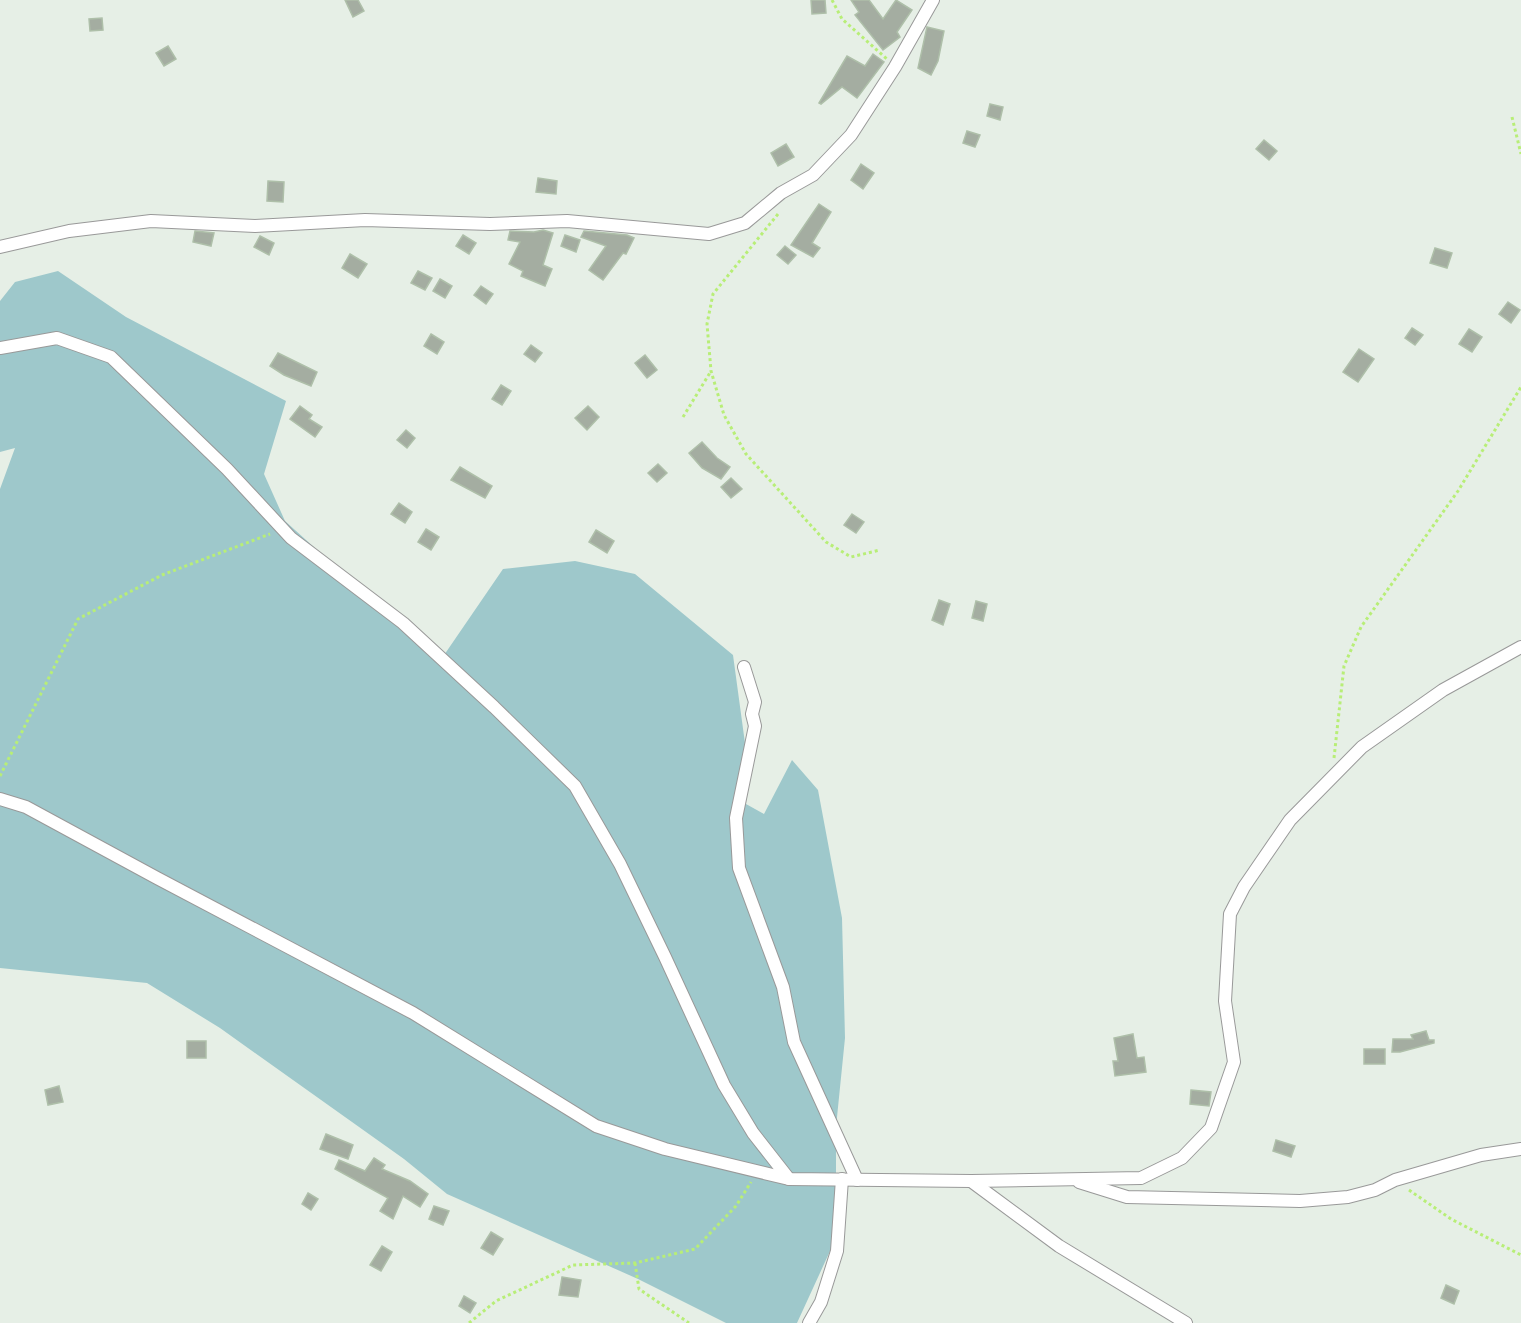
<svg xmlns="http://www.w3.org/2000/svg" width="1521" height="1323" viewBox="0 0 1521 1323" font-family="'DM Sans',sans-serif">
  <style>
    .forest { fill: #9ec8cb }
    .building { fill: #a4ada1; stroke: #aebfa9; stroke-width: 1.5 }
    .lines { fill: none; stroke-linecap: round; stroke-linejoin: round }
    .street-casing { stroke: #999; stroke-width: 14 }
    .path { stroke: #b8ee77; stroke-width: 3; stroke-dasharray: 3 3; stroke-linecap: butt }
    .street { stroke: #fff; stroke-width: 12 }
  </style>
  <rect width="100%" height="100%" fill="#e6efe6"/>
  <polygon class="forest" points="58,271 126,317 286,401 264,474 285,521 440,661 503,569 575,561 635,574 733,655 747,758 746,804 764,814 792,760 818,790 842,918 845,1038 836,1127 836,1238 797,1323 726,1323 638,1279 447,1194 404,1159 220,1028 147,983 0,968 0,489 15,448 0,452 0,301 15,282"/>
  <g class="building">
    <polygon points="345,0 358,0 364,11 353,17"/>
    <polygon points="811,0 825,0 826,13 812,14"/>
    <polygon points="851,0 869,0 883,19 896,0 912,10 897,32 900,37 883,50 855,15 859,12"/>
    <polygon points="102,18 103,30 90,31 89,19"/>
    <polygon points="927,27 944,31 938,61 931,75 918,68"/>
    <polygon points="168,46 176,59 164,66 156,53"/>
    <polygon points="873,54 884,62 857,98 842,87 821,104 819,103 847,56 865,66"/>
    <polygon points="990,104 1003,107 1000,120 987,116"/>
    <polygon points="967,131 980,135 975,147 963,143"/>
    <polygon points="1264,140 1277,151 1269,160 1256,149"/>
    <polygon points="786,144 794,157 778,166 771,153"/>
    <polygon points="861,164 874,173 863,189 851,180"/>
    <polygon points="538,178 557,181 556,194 536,192"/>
    <polygon points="268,181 284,182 283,202 267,201"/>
    <polygon points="819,204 831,212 812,243 820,248 813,257 791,245"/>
    <polygon points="543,230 553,233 543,265 552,269 545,286 521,276 523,271 509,264 520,242 508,240 510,231 534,232"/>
    <polygon points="195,231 214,233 211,246 193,242"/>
    <polygon points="584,231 627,235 634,238 626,254 623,253 603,280 589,270 606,246 581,237"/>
    <polygon points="463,235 476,243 469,254 456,246"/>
    <polygon points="565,235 580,240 576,252 561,246"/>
    <polygon points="260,236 274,243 269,255 254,247"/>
    <polygon points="785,246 796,255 788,264 777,255"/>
    <polygon points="1435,248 1452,253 1447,268 1430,263"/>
    <polygon points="350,254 367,264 358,278 342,268"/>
    <polygon points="418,271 432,278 425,290 411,283"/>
    <polygon points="440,279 452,286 445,298 433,291"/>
    <polygon points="481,286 493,294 486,304 474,295"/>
    <polygon points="1508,302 1520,310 1511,323 1499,314"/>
    <polygon points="1412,328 1423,335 1415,345 1405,338"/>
    <polygon points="1469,329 1482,337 1472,352 1459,344"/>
    <polygon points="431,334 444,342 437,354 424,346"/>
    <polygon points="531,345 542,353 535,362 524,354"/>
    <polygon points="1359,349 1374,359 1358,382 1343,372"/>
    <polygon points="278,353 317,372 311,386 284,375 270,366"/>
    <polygon points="645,355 657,370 647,378 635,363"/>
    <polygon points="501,385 511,391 502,405 492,399"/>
    <polygon points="300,406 312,415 309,419 322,427 315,437 290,419"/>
    <polygon points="588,406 599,417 587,430 575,418"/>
    <polygon points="406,430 415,438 407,448 397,440"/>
    <polygon points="702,442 717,458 730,467 721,479 702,468 689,453"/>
    <polygon points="658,464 667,473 657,482 648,473"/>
    <polygon points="460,467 492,486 485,498 451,480"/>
    <polygon points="731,478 742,489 731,498 721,487"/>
    <polygon points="399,503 412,512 405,523 391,514"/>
    <polygon points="852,514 864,522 856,533 844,525"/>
    <polygon points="426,529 439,537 431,550 418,542"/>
    <polygon points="596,530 614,541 607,553 589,542"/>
    <polygon points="939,600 950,604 943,625 932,620"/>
    <polygon points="976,601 987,604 983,621 972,618"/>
    <polygon points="1426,1031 1429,1040 1434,1040 1434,1043 1400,1052 1392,1052 1393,1039 1413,1039 1411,1035"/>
    <polygon points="1133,1034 1137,1058 1144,1057 1146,1072 1115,1076 1113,1061 1118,1061 1114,1038"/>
    <rect x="187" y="1041" width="19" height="17"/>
    <rect x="1364" y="1049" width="21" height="15"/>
    <polygon points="59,1086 63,1102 48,1105 45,1090"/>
    <polygon points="1191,1090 1211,1092 1209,1106 1190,1104"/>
    <polygon points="326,1134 353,1145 348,1159 320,1149"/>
    <polygon points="1276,1140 1295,1146 1291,1157 1273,1151"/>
    <polygon points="374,1158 385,1165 382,1169 410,1181 428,1194 420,1207 403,1196 393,1219 380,1211 388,1198 335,1169 339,1160 365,1171"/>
    <polygon points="308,1193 318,1199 311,1210 302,1204"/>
    <polygon points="434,1206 449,1211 443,1225 429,1219"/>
    <polygon points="491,1232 503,1239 493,1255 481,1248"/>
    <polygon points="382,1246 392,1252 381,1271 370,1265"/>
    <polygon points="562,1277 581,1280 578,1297 559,1295"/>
    <polygon points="1446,1285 1459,1291 1454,1304 1441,1298"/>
    <polygon points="464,1296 476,1303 470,1313 459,1306"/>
  </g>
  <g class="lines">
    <defs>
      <g id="street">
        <polyline points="0,247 69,231 151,221 255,226 365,220 490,224 567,221 709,234 745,223 781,193 813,175 851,135 895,67 933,0"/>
        <polyline points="0,348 57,338 111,357 227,469 291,538 403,623 494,707 575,786 620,864 665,957 724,1085 753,1133 789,1179"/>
        <polyline points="744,667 755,702 752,714 755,726 736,818 739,868 783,987 794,1042 857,1180"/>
        <polyline points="0,799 26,807 157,878 413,1013 596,1126 665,1149 789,1179 971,1181 1141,1178 1182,1158 1211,1128 1234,1062 1225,1001 1230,914 1244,887 1290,820 1362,747 1443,690 1521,647"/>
        <polyline points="971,1181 1059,1246 1186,1323"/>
        <polyline points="1079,1182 1127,1197 1300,1201 1348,1197 1375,1190 1395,1180 1481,1155 1521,1149"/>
        <polyline points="809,1323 821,1302 837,1251 842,1179"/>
      </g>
    </defs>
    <use href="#street" class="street-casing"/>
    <g class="path">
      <polyline points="832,0 842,19 887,59"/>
      <polyline points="1512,117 1521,154"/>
      <polyline points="778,214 713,294 707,324 711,371 724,415 746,454 826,542 851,557 880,550"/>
      <polyline points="683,417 711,371"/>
      <polyline points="1334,758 1344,666 1361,627 1458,491 1521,387"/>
      <polyline points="0,776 78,619 162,575 270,534"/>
      <polyline points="1409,1190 1451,1219 1521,1255"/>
      <polyline points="635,1263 639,1289 689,1323"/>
      <polyline points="469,1323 496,1301 573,1265 635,1263 695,1249 736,1206 751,1182"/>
    </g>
    <use href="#street" class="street"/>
  </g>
</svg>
